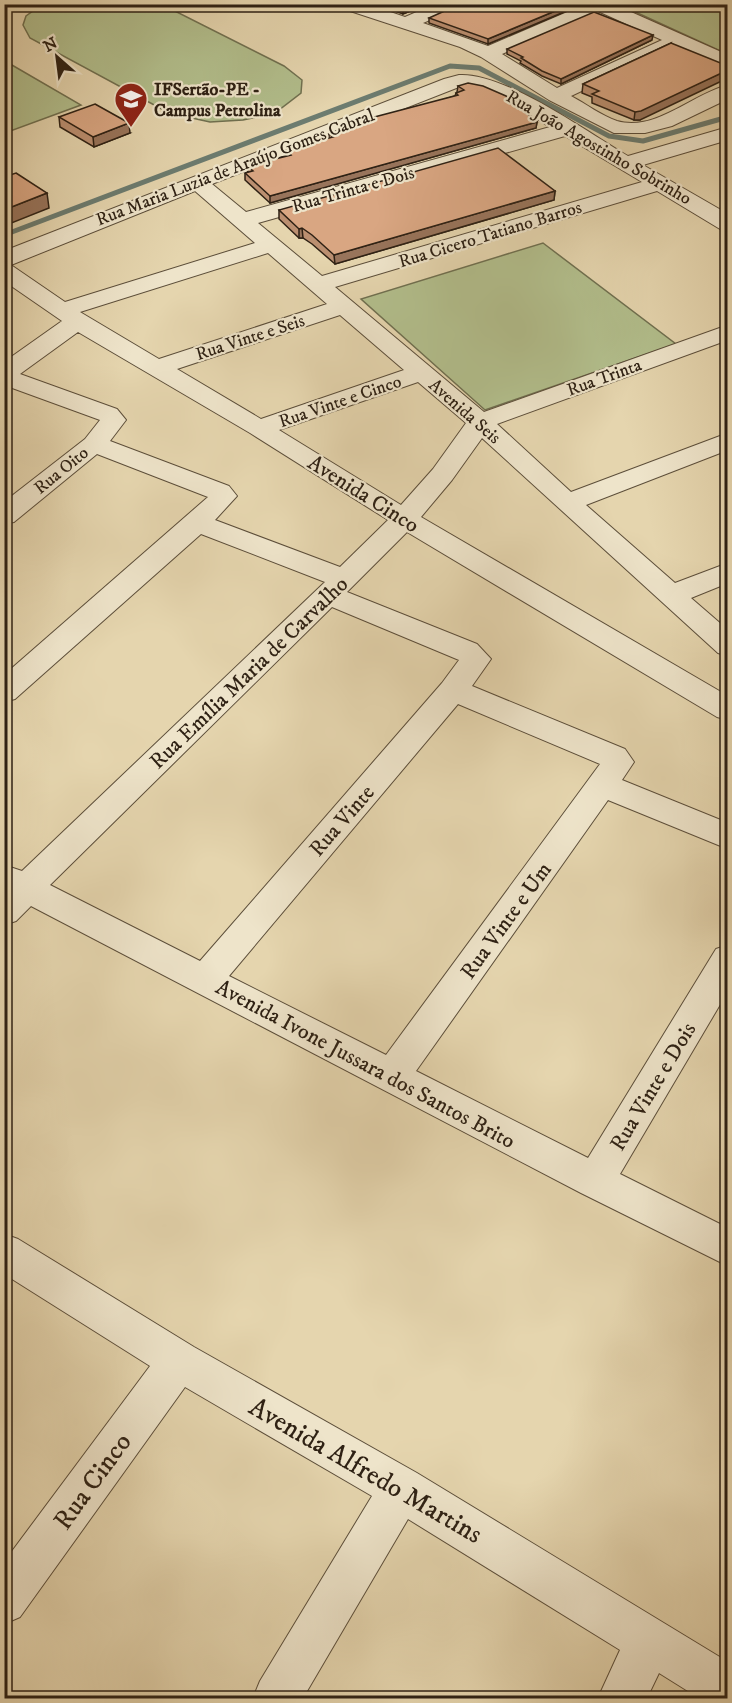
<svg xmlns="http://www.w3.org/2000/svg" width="732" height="1703" viewBox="0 0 732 1703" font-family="'IM FELL DW Pica',serif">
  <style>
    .green { fill: #b2be8c; stroke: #707050; stroke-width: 1.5 }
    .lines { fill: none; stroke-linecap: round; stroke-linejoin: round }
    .stream { stroke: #6c7c70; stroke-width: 5 }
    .minor-casing { stroke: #5c4e3a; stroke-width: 2 }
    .minor { fill: #eee4ca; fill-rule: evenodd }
    .wall { fill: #bb8f70; stroke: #2e2114; stroke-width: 1.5 }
    .shaded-wall { fill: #98745b; stroke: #2e2114; stroke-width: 1.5 }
    .building { fill: #d9a682; stroke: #2e2114; stroke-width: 1.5 }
    .labels { text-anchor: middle; stroke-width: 4.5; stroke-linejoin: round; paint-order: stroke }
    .far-poi-label { font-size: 18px; font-weight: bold; fill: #2e2114; stroke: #eee4ca; text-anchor: start }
    .far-street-label { font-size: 18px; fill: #2e2114; stroke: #eee4ca }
    .street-label { font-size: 22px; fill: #2e2114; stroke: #eee4ca }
    .near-street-label { font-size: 27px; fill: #2e2114; stroke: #eee4ca }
  </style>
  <rect width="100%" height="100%" fill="#e5d5ae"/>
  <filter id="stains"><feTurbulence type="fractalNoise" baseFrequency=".00333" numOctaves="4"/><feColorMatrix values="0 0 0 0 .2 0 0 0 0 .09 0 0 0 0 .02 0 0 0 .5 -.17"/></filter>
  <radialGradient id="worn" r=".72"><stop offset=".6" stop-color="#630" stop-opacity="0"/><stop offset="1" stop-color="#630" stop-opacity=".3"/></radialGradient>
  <g class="green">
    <polygon points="43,4 163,5 284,66 302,80 301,93 275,113 243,120 210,122 169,113 30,38 23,25 26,16"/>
    <polygon points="620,5 727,5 727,54"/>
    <polygon points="5,61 81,105 5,133"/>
    <polygon points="543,243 676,344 485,410 361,299"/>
  </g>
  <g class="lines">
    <polyline class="stream" points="4,235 450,66 479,68 609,136 643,141 728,117"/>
    <defs>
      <g id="minor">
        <path d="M338 4H367L405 17 435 4H461L458 8 423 23 488 46 586 4H613L728 55V68L677 46 571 96C586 104 602 116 617 121 656 132 692 94 728 85V99L672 126 645 133H614L549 100 481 57 460 47 341 8ZM600 12 662 40 557 88 502 54Z"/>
        <path d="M459 75C504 72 587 132 628 156L728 127V140L643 165 728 214V230L720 229 657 191 335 287 484 412 728 325V340L497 424 571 492 728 433V450L586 505 675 583 728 563V583L691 598 728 630V656L718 653 482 438 452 480 421 517 728 696V720L717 717 407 532 347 592 477 644 491 659 472 686 625 749 634 762 622 780 728 823V849L608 800 416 1071 588 1158 716 949 728 945V991L620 1174 728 1228V1266L581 1193 31 906 16 921 4 925V865L22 871 325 582 201 534 15 699 4 702V675L208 497 97 454 14 522 4 524V502L85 439 100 420 4 385V362L62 321 4 281V251L444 79ZM459 87C492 85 523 111 550 127L246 212 212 184ZM565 136 642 182 322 276 258 223ZM195 191 255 243 65 302 11 265ZM268 253 327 304 159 359 80 312ZM340 315 404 370 261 419 177 369ZM78 332 250 433 388 520 340 567 215 520 237 496 229 486 110 441 126 420 117 409 20 374ZM418 382 466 423 433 469 401 505 279 430ZM332 607 459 660 442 683 200 961 50 885ZM458 704 600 764 386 1055 229 976Z"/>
        <polygon points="4,1234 18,1239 194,1347 417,1473 728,1662 728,1698 699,1698 659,1673 647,1698 598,1698 620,1650 408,1519 303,1698 253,1698 260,1681 372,1496 185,1387 20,1617 4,1624 4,1562 150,1366 4,1274"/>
      </g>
    </defs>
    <use href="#minor" class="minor-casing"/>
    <use href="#minor" class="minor"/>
  </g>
  <g class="wall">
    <polygon points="375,4 428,4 403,14"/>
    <polygon points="583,4 488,44 429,23 429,18"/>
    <polygon points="652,40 561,84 542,76 520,63 521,61 507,54 507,49"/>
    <polygon points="671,43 640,120 634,120 592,103 592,97 582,93 583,84"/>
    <polygon points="458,86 518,103 518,106 537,122 536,128 270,203 245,180 245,173 248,172 247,166 286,156 286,150 329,138 329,134 455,96 456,93 457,92"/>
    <polygon points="59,117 130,133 94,147 60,127"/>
    <polygon points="555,191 554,200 335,264 312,244 303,238 299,238 279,219 279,210"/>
  </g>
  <g class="shaded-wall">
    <polygon points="415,4 428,4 403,14 403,9"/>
    <polygon points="572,4 583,4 488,44 488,39"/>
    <polygon points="653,35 652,40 561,84 561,79"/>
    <polygon points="728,70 728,78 640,120 634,120 635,112"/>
    <polygon points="537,122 536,128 270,203 270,196"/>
    <polygon points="129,123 130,133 94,147 93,137"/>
    <polygon points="555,191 554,200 335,264 334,255"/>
    <polygon points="47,193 49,208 4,226 4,210"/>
    <polygon points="302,228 303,238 299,238 299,229"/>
  </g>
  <g class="building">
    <polygon points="390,4 415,4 403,9"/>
    <polygon points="460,4 572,4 488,39 429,18"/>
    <polygon points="594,12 653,35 561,79 542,71 521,58 523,57 507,49"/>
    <polygon points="671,43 728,66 728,70 641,111 635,112 592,94 599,91 583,84"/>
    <polygon points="468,83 483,86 506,96 518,103 515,104 537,122 270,196 245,173 253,171 247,166 291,155 286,150 333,137 329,134 363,120 458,95 456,93 464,90 458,86"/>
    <polygon points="95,104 129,123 93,137 59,117"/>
    <polygon points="498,148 555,191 334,255 312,235 302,228 299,229 279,210"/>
    <polygon points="16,173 47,193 4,210 4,177"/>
  </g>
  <defs>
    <symbol id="university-pin" viewBox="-11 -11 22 30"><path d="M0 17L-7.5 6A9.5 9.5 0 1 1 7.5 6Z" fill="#8f2418" stroke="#eee4ca"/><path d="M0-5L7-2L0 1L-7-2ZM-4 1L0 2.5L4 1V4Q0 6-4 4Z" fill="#fff"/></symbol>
  </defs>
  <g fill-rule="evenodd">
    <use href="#university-pin" x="112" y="80" width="38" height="52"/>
  </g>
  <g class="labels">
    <g class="far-poi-label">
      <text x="154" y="95">IFSertão-PE -<tspan x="154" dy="21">Campus Petrolina</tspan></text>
    </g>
    <g class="far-street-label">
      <text transform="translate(599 147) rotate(30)" y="6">Rua João Agostinho Sobrinho</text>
      <text transform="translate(235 167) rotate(-21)" y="6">Rua Maria Luzia de Araújo Gomes Cabral</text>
      <text transform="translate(353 189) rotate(-16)" y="6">Rua Trinta e Dois</text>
      <text transform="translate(490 234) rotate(-17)" y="6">Rua Cicero Tatiano Barros</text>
      <text transform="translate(250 337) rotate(-18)" y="6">Rua Vinte e Seis</text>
      <text transform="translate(604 377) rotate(-20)" y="6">Rua Trinta</text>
      <text transform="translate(340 401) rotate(-19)" y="6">Rua Vinte e Cinco</text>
      <text transform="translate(465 411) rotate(41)" y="6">Avenida Seis</text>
      <text transform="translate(61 470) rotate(-39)" y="6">Rua Oito</text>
    </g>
    <g class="street-label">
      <text transform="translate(364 493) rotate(32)" y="8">Avenida Cinco</text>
      <text transform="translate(248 672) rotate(-44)" y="8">Rua Emília Maria de Carvalho</text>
      <text transform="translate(341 820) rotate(-49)" y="8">Rua Vinte</text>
      <text transform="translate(505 920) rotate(-54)" y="8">Rua Vinte e Um</text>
      <text transform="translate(366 1063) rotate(28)" y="8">Avenida Ivone Jussara dos Santos Brito</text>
      <text transform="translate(652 1086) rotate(-59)" y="8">Rua Vinte e Dois</text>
    </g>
    <g class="near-street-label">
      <text transform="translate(366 1470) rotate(30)" y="9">Avenida Alfredo Martins</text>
      <text transform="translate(92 1481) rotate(-54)" y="9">Rua Cinco</text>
    </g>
  </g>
  <rect width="732" height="1703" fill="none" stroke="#e5d5ae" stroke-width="24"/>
  <rect x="6" y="6" width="720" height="1691" fill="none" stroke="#2e2114" stroke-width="3"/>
  <rect x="12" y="12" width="708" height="1679" fill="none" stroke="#2e2114" stroke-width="1.5"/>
  <g transform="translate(57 57) rotate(332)" stroke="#eee4ca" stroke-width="4.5" paint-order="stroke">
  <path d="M0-4.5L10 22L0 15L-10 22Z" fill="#2e2114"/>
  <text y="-9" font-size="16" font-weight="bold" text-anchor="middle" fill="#2e2114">N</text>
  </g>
  <rect width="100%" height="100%" filter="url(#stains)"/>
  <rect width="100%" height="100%" fill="url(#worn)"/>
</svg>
